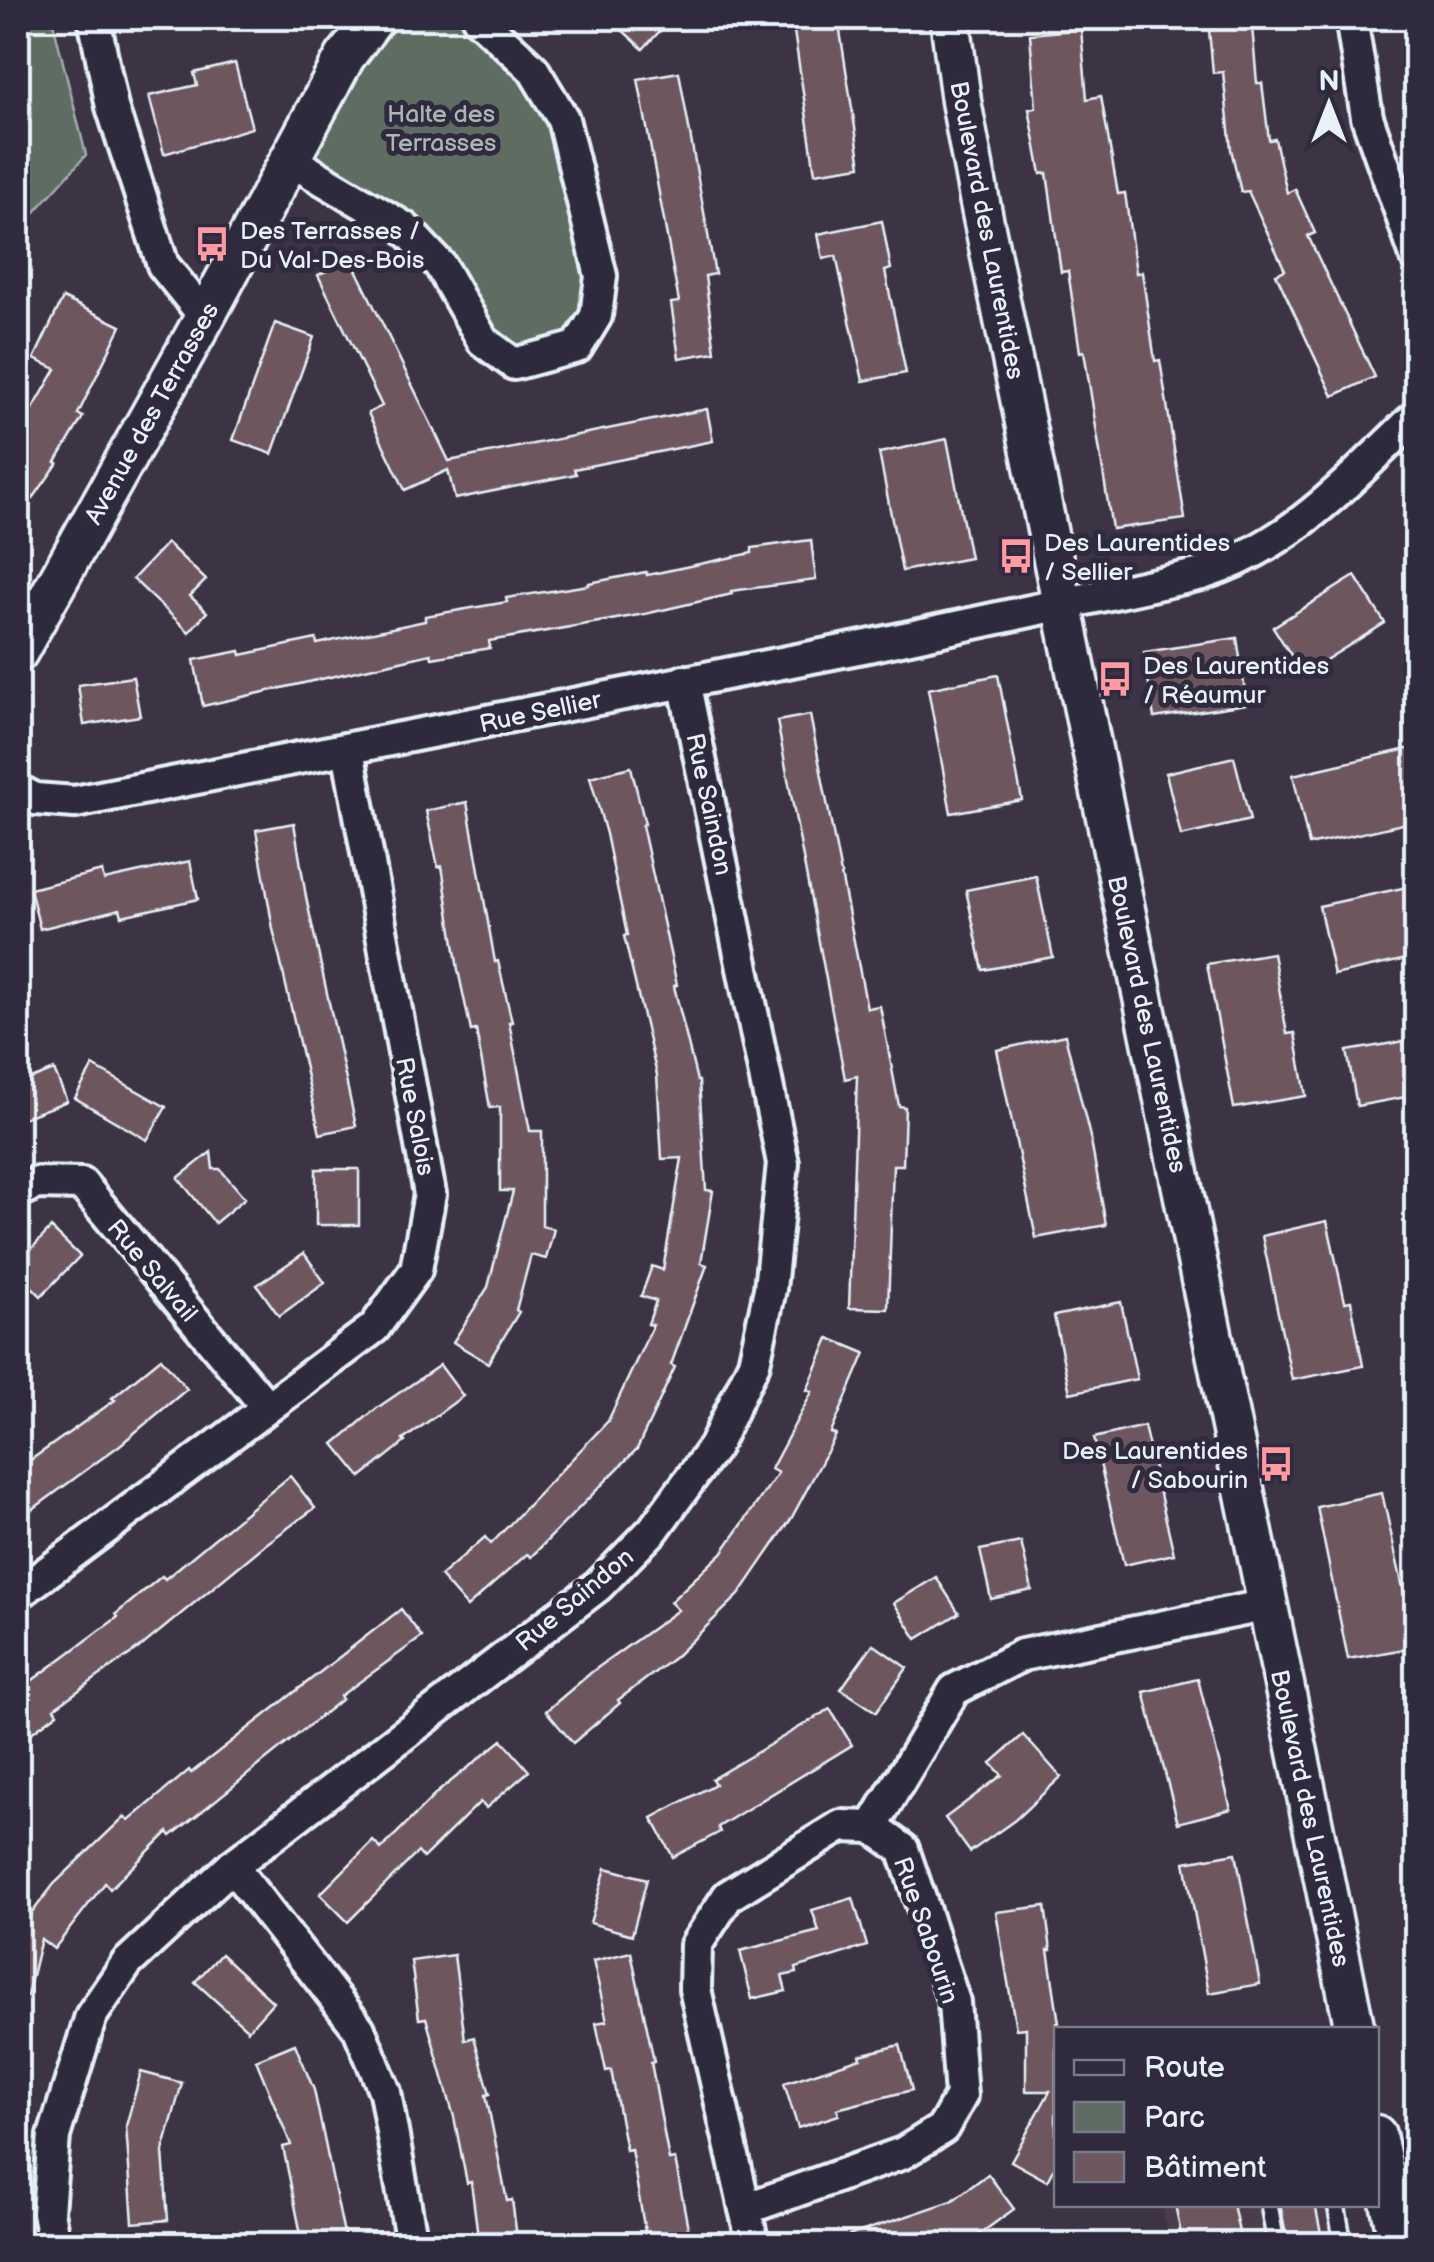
<svg xmlns="http://www.w3.org/2000/svg" width="1434" height="2262" viewBox="0 0 1434 2262" font-family="'Balsamiq Sans',sans-serif">
  <style>
    .built { fill: #4b3e4c }
    .green { fill: #5e6c62; stroke: #a3aead; stroke-width: 2.5 }
    .building { fill: #6e575e; stroke: #e8f1f8; stroke-width: 2.5 }
    .lines { fill: none; stroke-linecap: round; stroke-linejoin: round }
    .service-casing { stroke: #e8f1f8; stroke-width: 22 }
    .minor-casing { stroke: #e8f1f8; stroke-width: 38 }
    .tertiary-casing { stroke: #e8f1f8; stroke-width: 45 }
    .service { stroke: #2f2a3d; stroke-width: 15 }
    .minor { stroke: #2f2a3d; stroke-width: 30 }
    .tertiary { stroke: #2f2a3d; stroke-width: 38 }
    .labels { text-anchor: middle; stroke-width: 10; stroke-linejoin: round; paint-order: stroke }
    .park-label { font-size: 25px; fill: #aab5b4; stroke: #2f2a3d }
    .poi-label { font-size: 25px; fill: #e8f1f8; stroke: #2f2a3d; text-anchor: start }
    .street-label { font-size: 25px; fill: #e8f1f8; stroke: #2f2a3d }
  </style>
  <rect width="100%" height="100%" fill="#3c3344"/>
  <filter id="ink" filterUnits="userSpaceOnUse"><feTurbulence type="fractalNoise" baseFrequency=".01" numOctaves="2"/><feDisplacementMap in="SourceGraphic" scale="20" xChannelSelector="R" yChannelSelector="G"/><feConvolveMatrix kernelMatrix="1 2 1 2 8 2 1 2 1" color-interpolation-filters="sRGB"/></filter>
  <g filter="url(#ink)">
    <polygon class="built" points="1162,2205 1347,2205 1355,2244 1170,2244"/>
    <g class="green">
      <polygon points="18,18 52,18 86,155 18,231"/>
      <polygon points="375,18 478,18 533,69 601,276 577,347 514,364 440,265 290,160"/>
    </g>
    <g class="building">
      <polygon points="609,18 672,18 643,49"/>
      <polygon points="792,18 838,18 861,166 815,173"/>
      <polygon points="1252,26 1257,83 1262,83 1269,140 1275,139 1287,193 1295,189 1315,233 1308,236 1375,377 1333,396 1276,274 1285,270 1248,191 1241,192 1231,149 1223,72 1213,73 1209,30"/>
      <polygon points="1081,29 1087,99 1101,96 1118,194 1125,193 1136,273 1142,272 1155,361 1160,360 1185,519 1112,529 1084,351 1080,352 1068,271 1061,272 1047,173 1041,174 1029,109 1036,108 1030,34"/>
      <polygon points="235,63 252,128 164,154 149,96 197,85 194,73"/>
      <polygon points="679,72 715,274 705,276 715,352 679,358 671,303 679,302 638,79"/>
      <polygon points="882,221 891,269 885,271 906,373 863,381 836,256 823,259 818,234"/>
      <polygon points="351,259 449,461 707,409 713,441 574,469 576,474 455,499 448,470 405,490 368,413 382,406 318,275"/>
      <polygon points="63,298 121,326 78,414 83,417 56,462 58,463 18,520 18,435 56,369 34,359"/>
      <polygon points="275,323 314,337 272,454 233,440"/>
      <polygon points="947,439 970,558 902,571 879,453"/>
      <polygon points="811,540 816,580 731,591 732,594 645,614 489,641 490,648 432,658 431,654 203,706 194,660 240,651 241,655 316,639 317,644 425,621 425,616 507,602 506,598 589,585 589,583 646,572 647,575 752,553 752,548"/>
      <polygon points="167,543 206,580 190,596 207,612 189,632 133,579"/>
      <polygon points="1355,576 1385,623 1303,674 1273,627"/>
      <polygon points="1237,638 1247,704 1154,718 1144,652"/>
      <polygon points="998,675 1022,800 951,813 928,689"/>
      <polygon points="133,677 140,716 84,725 78,685"/>
      <polygon points="810,715 867,1008 880,1006 899,1106 905,1107 903,1165 893,1165 888,1309 849,1308 857,1076 845,1079 777,721"/>
      <polygon points="1416,747 1416,821 1309,845 1293,775"/>
      <polygon points="1234,757 1250,820 1181,836 1166,773"/>
      <polygon points="631,767 645,824 642,825 677,985 674,986 697,1081 699,1081 706,1190 713,1191 701,1263 707,1265 671,1365 675,1367 637,1449 531,1557 527,1554 467,1607 440,1576 485,1537 491,1544 608,1421 653,1325 648,1324 656,1301 641,1296 652,1266 663,1270 682,1158 662,1159 657,1075 624,936 627,935 606,834 590,777"/>
      <polygon points="467,802 495,962 498,961 512,1022 509,1022 530,1131 542,1131 542,1226 554,1229 546,1259 531,1255 516,1310 519,1312 488,1363 453,1342 488,1287 513,1191 500,1191 500,1107 490,1108 476,1030 471,1031 458,970 442,866 438,867 426,811"/>
      <polygon points="294,823 306,897 356,1126 320,1134 273,929 256,830"/>
      <polygon points="190,861 198,899 122,916 120,909 40,929 30,889 102,871 104,880"/>
      <polygon points="1036,876 1053,957 983,970 966,890"/>
      <polygon points="1416,885 1416,957 1334,975 1319,906"/>
      <polygon points="1273,953 1287,1034 1295,1033 1306,1096 1234,1108 1207,964"/>
      <polygon points="1065,1035 1091,1141 1106,1225 1036,1238 997,1050"/>
      <polygon points="1416,1039 1416,1095 1357,1106 1347,1051"/>
      <polygon points="93,1066 166,1107 147,1140 75,1098"/>
      <polygon points="54,1070 67,1101 18,1120 18,1084"/>
      <polygon points="211,1152 213,1169 220,1169 245,1198 215,1223 178,1178"/>
      <rect x="316" y="1169" width="43" height="56"/>
      <polygon points="1327,1221 1345,1302 1351,1301 1363,1366 1292,1380 1262,1236"/>
      <polygon points="51,1228 80,1256 41,1296 18,1273 18,1263"/>
      <polygon points="304,1253 325,1283 279,1316 257,1285"/>
      <polygon points="1121,1302 1137,1379 1070,1393 1054,1316"/>
      <polygon points="829,1338 865,1353 831,1433 836,1435 791,1519 739,1595 675,1657 618,1700 620,1703 573,1743 546,1711 593,1671 678,1610 670,1602 722,1553 778,1473 771,1469 812,1392 807,1390"/>
      <polygon points="161,1358 187,1389 120,1445 18,1520 18,1469 115,1400 112,1398"/>
      <polygon points="440,1365 463,1396 403,1440 405,1442 361,1477 334,1444 377,1408"/>
      <polygon points="1144,1426 1174,1554 1124,1565 1094,1438"/>
      <polygon points="290,1476 315,1508 266,1544 143,1645 54,1708 58,1713 18,1743 18,1691 118,1617 116,1614 162,1576 165,1579"/>
      <polygon points="1382,1493 1416,1647 1348,1659 1317,1507"/>
      <polygon points="1021,1542 1032,1590 991,1599 980,1550"/>
      <polygon points="936,1577 959,1613 917,1639 894,1603"/>
      <polygon points="401,1609 422,1637 340,1696 342,1699 171,1836 168,1832 110,1889 105,1883 54,1949 41,1939 27,1996 18,1995 18,1931 54,1884 124,1817 129,1821 189,1770 191,1773"/>
      <polygon points="873,1644 907,1668 876,1712 841,1689"/>
      <polygon points="1198,1679 1231,1809 1178,1823 1144,1692"/>
      <polygon points="830,1709 852,1745 718,1827 720,1832 673,1857 652,1818 715,1784 712,1779"/>
      <polygon points="1023,1735 1061,1777 1015,1820 970,1852 945,1818 1002,1775 991,1763"/>
      <polygon points="502,1740 529,1771 486,1808 480,1802 423,1858 418,1852 348,1922 320,1894 373,1841 381,1849 439,1791"/>
      <polygon points="1236,1853 1260,1984 1209,1993 1185,1862"/>
      <polygon points="606,1868 647,1879 632,1935 590,1923"/>
      <polygon points="853,1898 867,1946 796,1968 797,1973 782,1976 786,1991 752,1999 740,1951 819,1931 812,1910"/>
      <polygon points="1045,1906 1051,1950 1048,1950 1059,2023 1056,2023 1056,2164 1047,2181 1011,2161 1050,2091 1026,2091 1026,2028 1016,2029 996,1912"/>
      <polygon points="631,1952 654,2061 651,2062 669,2160 675,2159 691,2244 647,2244 631,2149 626,2150 611,2070 606,2071 596,2023 607,2021 593,1961"/>
      <polygon points="221,1954 273,2002 248,2030 195,1982"/>
      <polygon points="454,1955 465,2040 474,2037 490,2094 486,2095 507,2201 512,2200 518,2244 479,2244 471,2182 467,2183 454,2117 426,2018 419,2019 411,1961"/>
      <polygon points="295,2044 314,2090 346,2244 303,2244 283,2147 291,2145 256,2060"/>
      <polygon points="900,2045 912,2090 837,2109 839,2115 798,2128 784,2083 861,2058 860,2055"/>
      <polygon points="141,2072 182,2083 163,2152 168,2220 133,2223 126,2126"/>
      <polygon points="988,2174 1014,2209 966,2244 837,2244 836,2240 952,2201"/>
      <polygon points="1175,2204 1233,2204 1240,2237 1202,2244 1183,2244"/>
      <polygon points="1280,2204 1315,2204 1323,2244 1288,2244"/>
    </g>
    <g class="lines">
      <defs>
        <g id="service">
          <polyline points="1269,2204 1276,2244"/>
          <polyline points="1336,2204 1343,2244"/>
          <polyline points="1362,2244 1398,2237"/>
        </g>
        <g id="minor">
          <polyline points="94,18 112,107 163,265 205,317"/>
          <polyline points="1351,18 1367,117 1416,256"/>
          <polyline points="290,160 405,228 440,265 483,341 514,364 577,347 596,316 601,276 563,119 533,69 478,18"/>
          <path d="M18 790 35 799 75 802 868 646 1202 574C1293 545 1350 479 1416 416"/>
          <polyline points="18,1192 37,1183 82,1184 266,1406"/>
          <polyline points="18,1594 374,1328 416,1270 430,1194 348,750"/>
          <polyline points="232,1866 359,2029 385,2092 412,2244"/>
          <polyline points="745,2209 695,1989 696,1945 728,1896 841,1826 872,1827"/>
          <polyline points="54,2244 48,2212 54,2136 91,2016 127,1963 232,1866 598,1586 653,1530 714,1447 754,1363 770,1289 783,1163 684,681"/>
          <polyline points="753,2244 745,2209 903,2153 943,2128 961,2096 954,2002 920,1899 903,1849 872,1827 954,1690 1022,1655 1268,1605"/>
        </g>
        <g id="tertiary">
          <polyline points="950,18 961,101 980,203 1355,2030"/>
          <polyline points="18,652 205,317 345,57 375,18"/>
          <polyline points="1376,2135 1399,2244"/>
        </g>
      </defs>
      <use href="#service" class="service-casing"/>
      <use href="#minor" class="minor-casing"/>
      <use href="#tertiary" class="tertiary-casing"/>
      <use href="#service" class="service"/>
      <use href="#minor" class="minor"/>
      <use href="#tertiary" class="tertiary"/>
    </g>
  </g>
  <defs>
    <symbol id="bus-bare" viewBox="-9 -9 18 18"><path d="M-5-6H5V4H4V6H2V4H-2V6H-4V4H-5ZM-3.5-4V0h7V-4ZM-3.5 1.2v1.5H-2V1.2ZM2 1.2v1.5H3.5V1.2Z" fill="#ff9aa2" stroke="#2f2a3d" stroke-width="2.5" paint-order="stroke"/></symbol>
  </defs>
  <g fill-rule="evenodd">
    <use href="#bus-bare" x="187" y="219" width="50" height="50"/>
    <use href="#bus-bare" x="991" y="531" width="50" height="50"/>
    <use href="#bus-bare" x="1090" y="654" width="50" height="50"/>
    <use href="#bus-bare" x="1251" y="1439" width="50" height="50"/>
  </g>
  <g class="labels">
    <g class="park-label">
      <text x="441" y="122">Halte des<tspan x="441" dy="29">Terrasses</tspan></text>
    </g>
    <g class="poi-label">
      <text x="240" y="239">Des Terrasses /<tspan x="240" dy="29">Du Val-Des-Bois</tspan></text>
      <text x="1044" y="551">Des Laurentides<tspan x="1044" dy="29">/ Sellier</tspan></text>
      <text x="1143" y="674">Des Laurentides<tspan x="1143" dy="29">/ Réaumur</tspan></text>
      <text x="1248" y="1459" text-anchor="end">Des Laurentides<tspan x="1248" dy="29">/ Sabourin</tspan></text>
    </g>
    <g class="street-label">
      <text transform="translate(988 230) rotate(79)" y="9">Boulevard des Laurentides</text>
      <text transform="translate(151 413) rotate(-61)" y="9">Avenue des Terrasses</text>
      <text transform="translate(540 711) rotate(-12)" y="9">Rue Sellier</text>
      <text transform="translate(710 804) rotate(78)" y="9">Rue Saindon</text>
      <text transform="translate(1148 1024) rotate(78)" y="9">Boulevard des Laurentides</text>
      <text transform="translate(416 1116) rotate(79)" y="9">Rue Salois</text>
      <text transform="translate(153 1270) rotate(50)" y="9">Rue Salvail</text>
      <text transform="translate(574 1599) rotate(-40)" y="9">Rue Saindon</text>
      <text transform="translate(1311 1818) rotate(78)" y="9">Boulevard des Laurentides</text>
      <text transform="translate(927 1930) rotate(71)" y="9">Rue Sabourin</text>
    </g>
  </g>
  <rect width="1434" height="2262" fill="none" stroke="#2f2a3d" stroke-width="60"/>
  <rect x="30" y="30" width="1374" height="2202" fill="none" stroke="#e8f1f8" stroke-width="4" filter="url(#ink)"/>
  <rect x="1054" y="2027" width="325" height="180" fill="#2f2a3d" stroke="#797a88" stroke-width="2.5"/>
  <rect x="1074" y="2060" width="50" height="15" fill="#2f2a3d" stroke="#797a88" stroke-width="2.5"/>
  <text x="1144" y="2077" font-size="30" fill="#e8f1f8">Route</text>
  <rect x="1074" y="2102" width="50" height="30" fill="#5e6c62" stroke="#797a88" stroke-width="2.5"/>
  <text x="1144" y="2127" font-size="30" fill="#e8f1f8">Parc</text>
  <rect x="1074" y="2152" width="50" height="30" fill="#6e575e" stroke="#797a88" stroke-width="2.5"/>
  <text x="1144" y="2177" font-size="30" fill="#e8f1f8">Bâtiment</text>
  <g transform="translate(1329 105)" stroke="#2f2a3d" stroke-width="8" paint-order="stroke">
  <path d="M0-8L18 38L0 25L-18 38Z" fill="#e8f1f8"/>
  <text y="-15" font-size="28" font-weight="bold" text-anchor="middle" fill="#e8f1f8">N</text>
  </g>
</svg>
